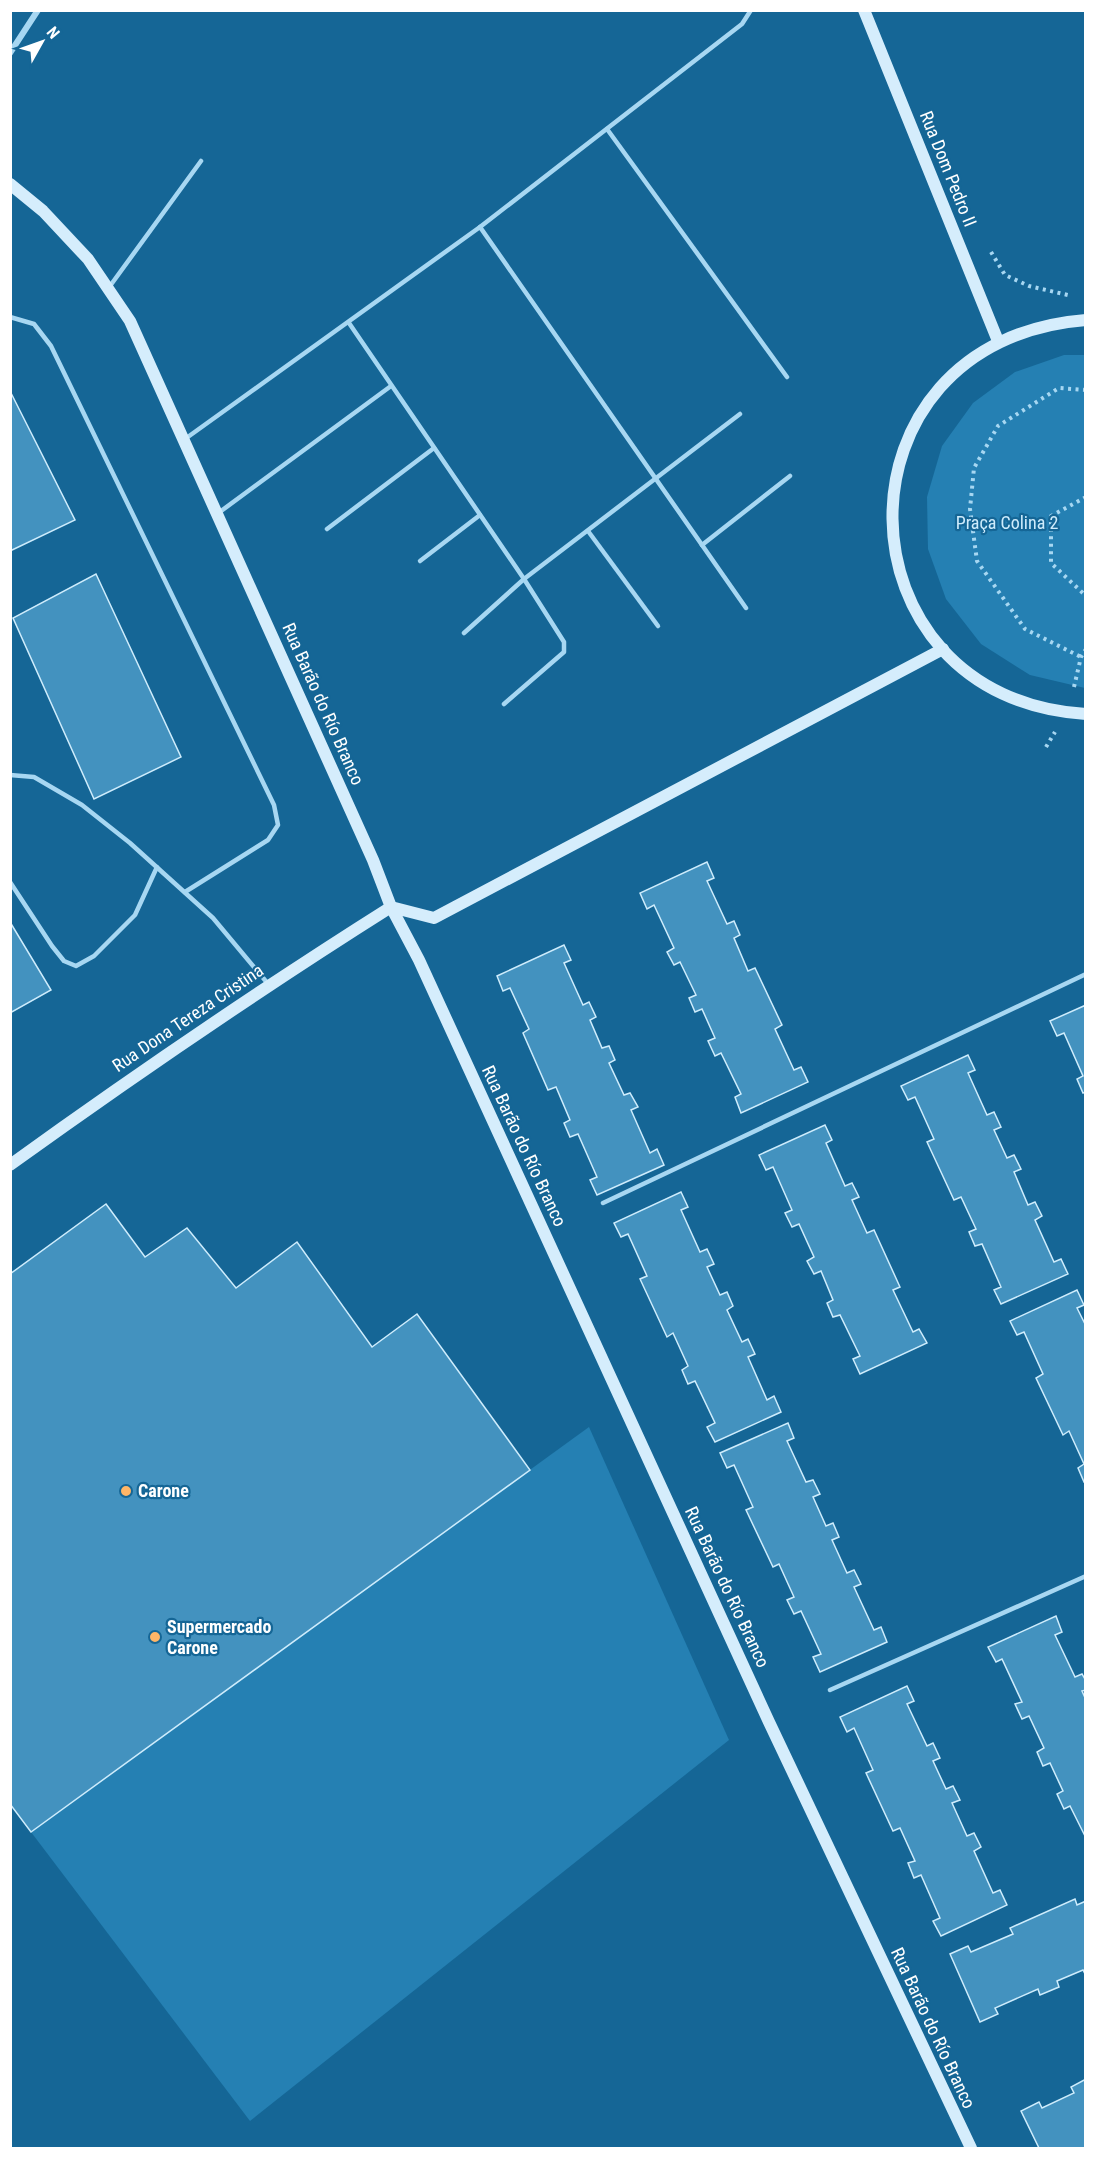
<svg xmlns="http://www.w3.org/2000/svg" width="1096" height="2159" viewBox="0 0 1096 2159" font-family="'Roboto Condensed',sans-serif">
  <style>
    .green { fill: #2580b3 }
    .building { fill: #4392bf; stroke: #ceecfc; stroke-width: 1.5 }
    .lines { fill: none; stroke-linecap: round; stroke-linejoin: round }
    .path { stroke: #a7d7f2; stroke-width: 4; stroke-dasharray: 3 4.5; stroke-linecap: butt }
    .lane { stroke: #a7d7f2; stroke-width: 4.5 }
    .street { stroke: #a7d7f2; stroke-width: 6 }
    .secondary { stroke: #d5edfc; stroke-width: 12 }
    .poi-dot { fill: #ffb667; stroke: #156696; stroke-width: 2 }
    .labels { text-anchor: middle; stroke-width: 4.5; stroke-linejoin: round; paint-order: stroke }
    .street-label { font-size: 18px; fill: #fff; stroke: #156696 }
    .park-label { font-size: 18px; fill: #ceecfc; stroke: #156696 }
    .poi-label { font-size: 18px; font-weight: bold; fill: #fff; stroke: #156696; text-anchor: start }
  </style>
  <rect width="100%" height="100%" fill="#156696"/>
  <g class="green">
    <polygon points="1064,355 1085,355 1085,688 1030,675 981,644 946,599 928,549 927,497 942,446 973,403 1015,372"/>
    <polygon points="589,1427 729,1740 250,2121 31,1832"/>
  </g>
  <g class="building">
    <polygon points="10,391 75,520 10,551"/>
    <polygon points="96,574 181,757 94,799 13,618"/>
    <polygon points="707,862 714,878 707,881 727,924 734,921 740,935 734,938 748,971 755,968 782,1025 775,1029 794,1070 801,1067 808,1082 741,1113 735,1097 741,1094 721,1053 715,1056 708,1041 715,1038 702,1009 695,1012 689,998 696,995 680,962 674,965 667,952 674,948 654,905 647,909 640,893"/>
    <polygon points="10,922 51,990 10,1013"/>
    <polygon points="564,945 571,960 564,963 583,1005 589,1002 596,1017 590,1020 602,1048 609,1046 615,1060 609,1063 624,1095 630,1093 638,1107 631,1110 650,1153 657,1149 664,1165 597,1195 590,1180 597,1177 578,1134 570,1137 564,1123 570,1120 556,1087 548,1090 523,1033 529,1029 510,988 503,991 497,976"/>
    <polygon points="1086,1005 1086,1092 1083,1093 1077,1079 1083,1076 1064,1033 1057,1036 1050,1021"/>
    <polygon points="968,1055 975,1070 968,1073 987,1115 994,1112 1001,1127 994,1130 1007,1158 1014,1155 1021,1169 1014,1172 1028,1205 1035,1202 1042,1216 1035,1220 1054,1262 1061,1259 1068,1274 1001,1304 994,1290 1001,1287 982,1244 975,1246 969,1232 976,1229 961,1197 954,1200 927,1142 934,1139 915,1097 908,1100 901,1086"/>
    <polygon points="825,1125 832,1140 826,1143 845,1186 852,1183 859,1197 852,1200 867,1233 874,1230 900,1287 893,1290 913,1332 919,1329 927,1343 860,1374 853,1359 860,1356 840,1315 833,1317 827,1303 833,1300 821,1271 814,1274 807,1261 814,1257 799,1224 792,1227 785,1213 792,1210 773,1167 766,1170 759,1155"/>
    <polygon points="681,1192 688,1207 681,1210 700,1252 707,1249 714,1264 707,1267 720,1295 727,1292 733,1306 727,1310 742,1342 748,1339 755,1354 748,1357 767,1400 774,1396 781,1412 715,1442 707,1427 715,1423 695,1381 688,1384 682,1370 688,1366 673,1333 667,1337 640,1279 647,1276 628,1234 621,1237 614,1223"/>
    <polygon points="106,1204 145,1257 187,1228 236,1288 297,1242 372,1347 417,1314 530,1470 31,1832 10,1804 10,1274"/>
    <polygon points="1077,1290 1084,1305 1077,1308 1086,1326 1086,1481 1084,1482 1078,1468 1084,1464 1069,1431 1063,1435 1036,1378 1043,1374 1024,1332 1017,1335 1010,1321"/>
    <polygon points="788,1423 794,1438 787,1441 806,1482 813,1480 820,1494 813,1497 826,1526 833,1523 839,1537 832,1540 847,1573 854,1570 861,1584 854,1587 874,1630 881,1627 887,1642 820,1672 813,1657 821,1654 801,1611 794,1614 787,1600 794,1597 779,1564 773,1567 746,1510 753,1507 734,1465 727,1468 720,1453"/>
    <polygon points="1056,1616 1062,1632 1055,1635 1075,1677 1082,1674 1086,1681 1086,1690 1082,1691 1086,1700 1086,1838 1070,1806 1064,1809 1057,1794 1063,1791 1050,1763 1043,1766 1037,1752 1044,1748 1029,1716 1022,1719 1015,1704 1022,1702 1002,1659 996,1662 988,1647"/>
    <polygon points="907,1686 914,1701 907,1704 927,1746 933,1743 940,1758 933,1761 946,1789 953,1786 960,1800 952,1803 967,1836 974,1833 981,1847 974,1851 993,1893 1000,1890 1007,1905 941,1936 933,1921 940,1918 921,1875 914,1878 908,1863 915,1861 900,1828 893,1831 866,1773 873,1770 854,1728 847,1732 840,1717"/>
    <polygon points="1075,1899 1077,1905 1086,1901 1086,1976 1083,1970 1057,1981 1059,1987 1040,1995 1038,1989 995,2008 998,2014 980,2022 950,1954 968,1946 971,1952 1013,1934 1010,1928"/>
    <polygon points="1086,2079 1086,2148 1039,2148 1021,2111 1039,2102 1042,2108 1074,2093 1071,2087"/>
  </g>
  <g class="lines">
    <g class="path">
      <polyline points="991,252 1005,275 1029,286 1072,296"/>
      <polyline points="1086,390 1059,388 998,426 974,468 970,509 977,561 1025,629 1081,657 1086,657"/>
      <polyline points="1086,497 1051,516 1051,563 1086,596"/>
      <polyline points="1074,687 1081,657 1086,649"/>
      <polyline points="1046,747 1055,732"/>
    </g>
    <g class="lane">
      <polyline points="607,129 787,377"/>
      <polyline points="480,227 742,24 751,10"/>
      <polyline points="110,286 201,161"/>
      <polyline points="10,317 34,324 51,346 274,805 278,825 268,840 185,892"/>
      <polyline points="349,323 524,579 464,633"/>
      <polyline points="185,439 480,227 746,608"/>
      <polyline points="217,514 391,386"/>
      <polyline points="327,529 434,448"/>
      <polyline points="588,531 658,626"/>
      <polyline points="702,545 790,476"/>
      <polyline points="420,561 480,515"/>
      <polyline points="504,704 564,652 564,642 524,579 740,414"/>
      <polyline points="10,775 34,777 82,805 130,843 213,918 269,985"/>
      <polyline points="10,882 52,946 64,961 76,966 94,956 135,915 157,867"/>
      <polyline points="603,1203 1086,974"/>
      <polyline points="830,1690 1086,1576"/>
    </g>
    <polyline class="street" points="10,53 38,10"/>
    <g class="secondary">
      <polyline points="864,10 998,341"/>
      <polyline points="10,184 43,211 88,259 130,321 373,860 391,907 419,960 769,1722 971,2148"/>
      <path d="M1086 320C824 340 832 699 1086 714"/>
      <path d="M10 1165C135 1075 261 989 391 907L434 918 943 649"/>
    </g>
  </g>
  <g class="poi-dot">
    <circle cx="126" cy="1491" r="6"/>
    <circle cx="155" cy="1637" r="6"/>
  </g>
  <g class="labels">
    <g class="street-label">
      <text transform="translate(948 169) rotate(68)" y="6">Rua Dom Pedro II</text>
      <text transform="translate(323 704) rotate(66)" y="6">Rua Barão do Río Branco</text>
      <text transform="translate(188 1018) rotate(-34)" y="6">Rua Dona Tereza Cristina</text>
      <text transform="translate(524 1146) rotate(65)" y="6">Rua Barão do Río Branco</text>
      <text transform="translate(727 1587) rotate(65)" y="6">Rua Barão do Río Branco</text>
      <text transform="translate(933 2028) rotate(65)" y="6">Rua Barão do Río Branco</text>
    </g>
    <g class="park-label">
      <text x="1007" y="529">Praça Colina 2</text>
    </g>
    <g class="poi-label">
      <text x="138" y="1497">Carone</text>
      <text x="167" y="1633">Supermercado<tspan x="167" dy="21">Carone</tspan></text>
    </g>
  </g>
  <rect width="1096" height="2159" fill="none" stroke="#ffffff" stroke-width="24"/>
  <g transform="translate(42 42) rotate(50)" stroke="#156696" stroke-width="4.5" paint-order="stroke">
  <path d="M0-4.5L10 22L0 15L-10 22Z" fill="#ffffff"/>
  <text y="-9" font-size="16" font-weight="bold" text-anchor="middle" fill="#ffffff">N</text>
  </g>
</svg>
